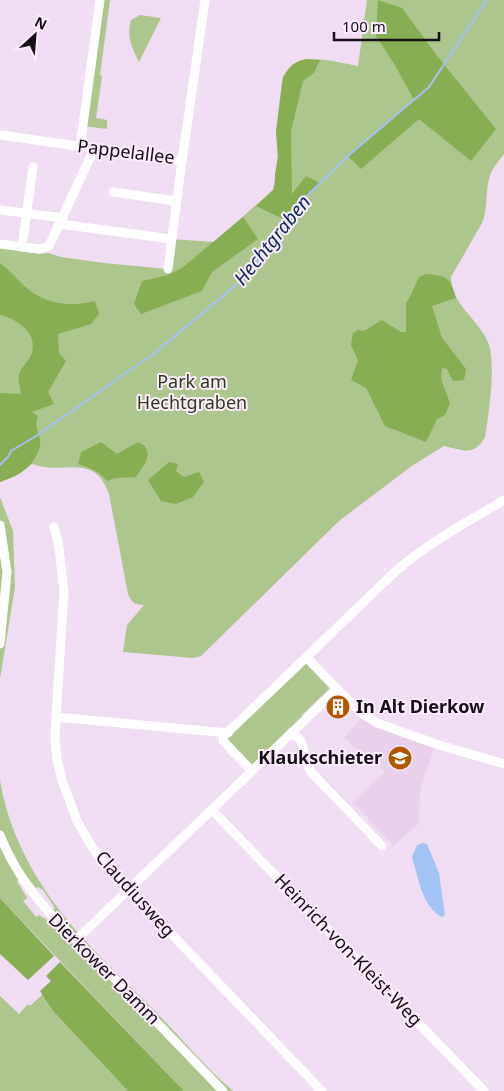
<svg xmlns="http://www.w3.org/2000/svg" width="504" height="1091" viewBox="0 0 504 1091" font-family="'Noto Sans',sans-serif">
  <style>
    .built { fill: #e9d0eb }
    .green { fill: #adc68e; fill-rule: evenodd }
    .forest { fill: #87ae52 }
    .water { fill: #a3c3f4 }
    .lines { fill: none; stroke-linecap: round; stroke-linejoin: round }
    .stream { stroke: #a3c3f4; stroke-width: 2 }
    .minor { stroke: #fff; stroke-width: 9 }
    .labels { text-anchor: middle; stroke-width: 4; stroke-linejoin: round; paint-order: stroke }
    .street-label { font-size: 18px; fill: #150f16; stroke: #fcecfd }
    .park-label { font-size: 18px; fill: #2c3c16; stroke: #fcecfd }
    .poi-label { font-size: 18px; font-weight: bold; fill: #150f16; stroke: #fcecfd; text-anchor: start }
    .water-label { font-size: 19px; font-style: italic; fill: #072a5a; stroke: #fcecfd }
  </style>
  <rect width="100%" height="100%" fill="#f1ddf3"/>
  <polygon class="built" points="363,716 435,745 420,790 419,823 390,849 391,843 354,803 385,771 344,738"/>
  <g class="green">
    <polygon points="100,0 110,0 100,75 102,76 96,118 107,120 107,129 83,126"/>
    <path d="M367 0H504V154C499 161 491 169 489 179 485 194 488 209 482 223L451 277C452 305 476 317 487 340 497 359 489 414 485 437 474 457 463 450 444 446L413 465 339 521 201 656 193 658 123 652 127 625 144 605C135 605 131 602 128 594L109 494C94 451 62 476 32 464L16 476 0 482V248L39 254 48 253 61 257 104 263 167 269 171 239 214 242 273 190 278 160 276 132 282 81C291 47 334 62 358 66Z"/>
    <path d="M140 15 161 18 139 62C132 48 126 36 131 20Z"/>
    <polygon points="0,497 13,531 15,587 0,679"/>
    <polygon points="305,662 311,664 332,686 302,715 304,717 252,766 226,739 231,733 302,668 301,666"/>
    <path d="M0 780C9 838 42 893 81 936 105 963 131 987 156 1012 181 1038 205 1067 233 1091H184L0 898ZM26 876 36 888 38 887 43 890 55 908 53 910 59 919 52 923 39 915 36 917 23 901 27 898 17 881Z"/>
    <polygon points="43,994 53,1011 128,1091 0,1091 0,996 19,1014 28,1004 30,1006"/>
  </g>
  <g class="forest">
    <polygon points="378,0 402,8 438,57 496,129 471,161 419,119 361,169 348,156 414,100 395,65 376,36"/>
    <polygon points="306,59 320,60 314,73 303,81 291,131 292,194 306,176 320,183 293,209 296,225 256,206 273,190 275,184 275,175 278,155 276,132 283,77 292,65 299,61"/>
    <polygon points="243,217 258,239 212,272 202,291 141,314 134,304 142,281 168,275 182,268"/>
    <path d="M0 263C11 271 18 281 28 289 47 305 73 307 95 301L99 314 91 324 58 334 59 353 66 361 48 392 54 404 32 412 38 416C34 427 38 429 40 439 41 445 39 449 37 454 29 471 16 476 0 482V393L21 394C20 388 18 380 19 374 22 366 29 361 32 353 38 333 17 319 0 315Z"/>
    <path d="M426 274C448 276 450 277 456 298L432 306 442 338 466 369 464 380 453 381 447 369 442 368 441 379 450 403 445 415 437 419 426 442 385 426 366 388 351 380 358 360 351 345 353 333 358 330 364 331 382 320 401 332H406V303L411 295 419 277Z"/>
    <path d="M101 442 117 454 138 442 145 446 148 454 146 462 136 477 115 478 107 481C99 471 90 468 78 464L81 452Z"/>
    <polygon points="169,462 178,464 176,471 184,477 199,472 204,482 193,497 176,504 161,501 148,480"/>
    <polygon points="0,898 54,956 28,980 0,954"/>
    <polygon points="60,962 184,1091 128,1091 53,1011 40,991 51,981 46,976"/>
  </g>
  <path class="water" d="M422 843 427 844 439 873 445 915 442 917C422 907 418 876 412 857L417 845Z"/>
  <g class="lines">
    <polyline class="stream" points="0,465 8,457 11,451 36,436 152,355 242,280 271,245 293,209 348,156 429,87 487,0"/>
    <g class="minor">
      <polyline points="0,135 182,161 205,0"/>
      <polyline points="80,147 100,0"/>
      <polyline points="113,192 176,201"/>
      <polyline points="0,210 63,218"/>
      <polyline points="60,224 171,239"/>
      <polyline points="0,244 39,249 49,246 94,149"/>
      <polyline points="22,247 33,167"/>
      <polyline points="168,269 182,161"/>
      <polyline points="0,525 7,572 0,644"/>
      <polyline points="54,527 59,547 64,592 56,717 55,738 57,759 62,780 77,821 92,847 108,868 322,1091"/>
      <path d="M306 657 337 689 252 771 224 742 223 739 224 736 397 570C430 542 467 522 504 500"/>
      <polyline points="337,689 364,715 377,723 436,744 504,764"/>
      <polyline points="56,717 228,733"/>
      <polyline points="292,732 301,741 310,771 382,846"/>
      <polyline points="212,810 484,1091"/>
      <path d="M0 835C23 895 71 935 115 979 151 1016 187 1054 223 1091"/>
      <polyline points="76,940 252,771"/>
    </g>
  </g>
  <defs>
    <symbol id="building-disc" viewBox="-11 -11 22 22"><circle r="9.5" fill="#b25401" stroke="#fcecfd"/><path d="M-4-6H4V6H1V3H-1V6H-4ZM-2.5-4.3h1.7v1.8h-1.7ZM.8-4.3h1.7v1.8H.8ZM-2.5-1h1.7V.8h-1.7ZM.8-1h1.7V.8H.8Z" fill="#fff"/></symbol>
    <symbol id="school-disc" viewBox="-11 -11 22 22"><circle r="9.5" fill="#b25401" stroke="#fcecfd"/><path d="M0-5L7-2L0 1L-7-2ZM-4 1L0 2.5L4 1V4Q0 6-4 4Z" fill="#fff"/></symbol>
  </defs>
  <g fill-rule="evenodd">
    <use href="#building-disc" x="324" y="693" width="28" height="28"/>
    <use href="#school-disc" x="386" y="744" width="28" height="28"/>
  </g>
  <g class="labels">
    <g class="street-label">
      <text transform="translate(126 152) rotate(7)" y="6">Pappelallee</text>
      <text transform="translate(135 894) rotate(48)" y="6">Claudiusweg</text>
      <text transform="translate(348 950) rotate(46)" y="6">Heinrich-von-Kleist-Weg</text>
      <text transform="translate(104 969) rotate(45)" y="6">Dierkower Damm</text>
    </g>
    <g class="park-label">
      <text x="192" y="388">Park am<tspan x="192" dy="21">Hechtgraben</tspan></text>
    </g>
    <g class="poi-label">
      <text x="356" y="713">In Alt Dierkow</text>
      <text x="382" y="764" text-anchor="end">Klaukschieter</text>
    </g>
    <g class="water-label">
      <text transform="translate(272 240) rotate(-51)" y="7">Hechtgraben</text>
    </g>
  </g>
  <g transform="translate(35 35) rotate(26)" stroke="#fcecfd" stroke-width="4" paint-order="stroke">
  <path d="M0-4L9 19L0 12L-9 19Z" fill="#150f16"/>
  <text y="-8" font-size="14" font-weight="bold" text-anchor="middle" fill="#150f16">N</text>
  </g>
  <path d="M334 32v8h105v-8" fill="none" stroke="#150f16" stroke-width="2.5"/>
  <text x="342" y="32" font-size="15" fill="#150f16" stroke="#fcecfd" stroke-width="4" paint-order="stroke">100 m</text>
</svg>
